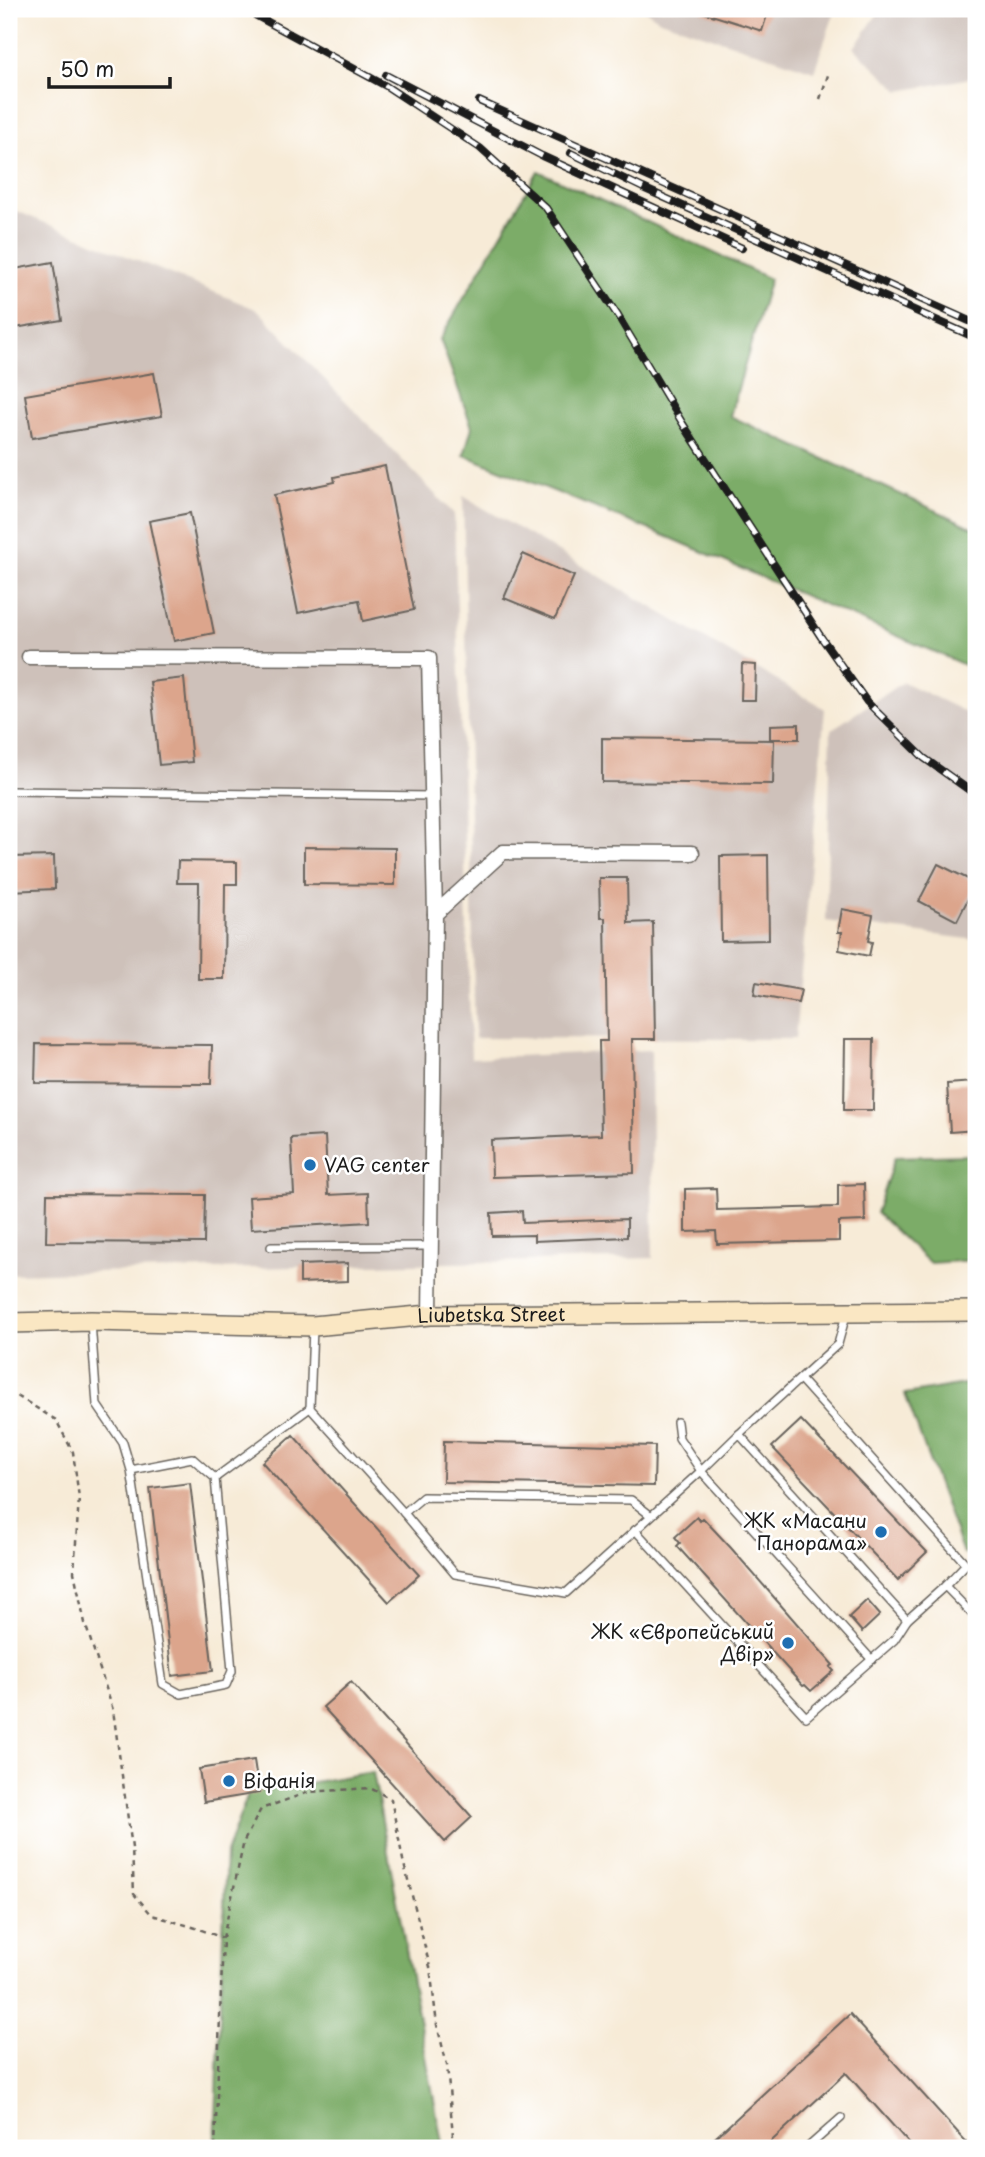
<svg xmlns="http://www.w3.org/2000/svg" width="985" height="2157" viewBox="0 0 985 2157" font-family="'Playpen Sans',sans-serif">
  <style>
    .industrial { fill: #cec1ba }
    .forest { fill: #7bac67; stroke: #4c6442; stroke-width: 2 }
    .building { fill: #dca58c }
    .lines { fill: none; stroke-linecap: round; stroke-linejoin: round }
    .lane-casing { stroke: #69645d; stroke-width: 10 }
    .street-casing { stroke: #69645d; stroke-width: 17 }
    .secondary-casing { stroke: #69645d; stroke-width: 22 }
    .path { stroke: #69645d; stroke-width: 2.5; stroke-dasharray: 5 5; stroke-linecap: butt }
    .lane { stroke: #fff; stroke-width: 7 }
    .street { stroke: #fff; stroke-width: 14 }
    .secondary { stroke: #fae7c3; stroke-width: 19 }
    .rail-casing { stroke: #1c1c1c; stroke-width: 8 }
    .rail { stroke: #fff; stroke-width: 5; stroke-dasharray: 16; stroke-linecap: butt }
    .poi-dot { fill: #1f6fb2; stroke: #fff; stroke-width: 2.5 }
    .labels { text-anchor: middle; stroke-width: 5; stroke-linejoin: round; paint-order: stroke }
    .poi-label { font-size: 19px; fill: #1c1c1c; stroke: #fff; text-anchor: start }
    .street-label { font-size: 19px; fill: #1c1c1c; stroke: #fff }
  </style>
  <rect width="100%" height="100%" fill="#fff"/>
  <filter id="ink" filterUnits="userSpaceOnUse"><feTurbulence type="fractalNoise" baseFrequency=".0143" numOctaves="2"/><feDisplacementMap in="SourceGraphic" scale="14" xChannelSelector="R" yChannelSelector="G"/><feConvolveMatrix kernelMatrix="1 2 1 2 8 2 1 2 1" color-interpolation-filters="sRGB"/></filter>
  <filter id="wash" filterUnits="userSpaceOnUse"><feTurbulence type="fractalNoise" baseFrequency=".00686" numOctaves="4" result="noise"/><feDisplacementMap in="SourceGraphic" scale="28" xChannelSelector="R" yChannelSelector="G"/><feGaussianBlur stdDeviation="1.57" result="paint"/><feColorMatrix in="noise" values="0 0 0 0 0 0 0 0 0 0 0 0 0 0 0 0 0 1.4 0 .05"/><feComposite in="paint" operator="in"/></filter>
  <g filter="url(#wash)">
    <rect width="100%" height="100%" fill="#f7ebd7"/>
    <g class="industrial">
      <polygon points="643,9 836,9 814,71 660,20"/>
      <polygon points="881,9 976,9 976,77 900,91 854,48"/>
      <polygon points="9,208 258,310 454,514 471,1058 651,1050 653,1258 9,1274"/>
      <polygon points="463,496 825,709 795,1039 475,1038"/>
      <polygon points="903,682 976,717 976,940 826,921 831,730"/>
    </g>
    <g class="forest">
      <polygon points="538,171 770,279 730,416 976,529 976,670 673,539 464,455 472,427 440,339"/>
      <polygon points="976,1134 976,1260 930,1263 876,1213 895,1157 968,1155"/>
      <polygon points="976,1382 976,1555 963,1553 905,1394"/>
      <polygon points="373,1772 443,2148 215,2148 226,1853 249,1791 261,1791"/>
    </g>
    <g id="blocks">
      <g class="building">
        <polygon points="702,9 769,9 762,31 702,12"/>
        <polygon points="53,262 62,320 9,329 9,270"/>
        <polygon points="154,373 162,416 32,438 25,395"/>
        <polygon points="385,466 414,610 363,621 359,600 298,613 274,495 335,482 334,477"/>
        <polygon points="190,513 214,633 174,641 149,521"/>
        <polygon points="523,554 574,576 555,619 504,598"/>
        <polygon points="742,664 756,665 755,700 741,700"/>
        <polygon points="184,678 192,762 159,765 150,682"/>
        <polygon points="799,724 799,739 770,739 770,725"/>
        <polygon points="602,738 774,740 773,784 602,782"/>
        <polygon points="304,847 395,848 395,885 304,884"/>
        <polygon points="768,855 769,940 721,941 720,856"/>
        <polygon points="54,856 55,889 9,891 9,857"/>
        <polygon points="178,861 237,862 237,884 225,884 224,979 198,979 199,883 177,883"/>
        <polygon points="938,864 976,883 957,921 919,901"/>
        <polygon points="599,878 627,878 628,923 653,922 655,1039 632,1039 634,1173 492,1177 491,1140 601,1135 599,1041 607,1041 605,918 600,918"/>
        <polygon points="842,909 873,915 868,941 872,942 869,956 839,950 842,932 838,932"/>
        <polygon points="756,982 801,990 798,1003 754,995"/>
        <polygon points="845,1039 874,1039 873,1110 844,1110"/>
        <polygon points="36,1044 212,1045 211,1084 35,1083"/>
        <polygon points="974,1082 976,1130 950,1132 947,1084"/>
        <polygon points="325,1136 328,1195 368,1193 369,1222 251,1229 249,1197 294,1194 291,1138"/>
        <polygon points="864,1184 865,1221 839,1222 839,1241 717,1244 716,1231 685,1232 685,1189 716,1188 717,1210 838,1207 838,1185"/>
        <polygon points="47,1194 205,1195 204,1243 46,1242"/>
        <polygon points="522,1211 523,1223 627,1219 627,1237 534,1241 534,1235 492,1236 491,1213"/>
        <polygon points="348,1263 348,1281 300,1283 300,1265"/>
        <polygon points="801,1420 927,1552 898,1580 772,1447"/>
        <polygon points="293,1435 419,1575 389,1602 262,1462"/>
        <polygon points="444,1441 655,1446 654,1486 443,1482"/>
        <polygon points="190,1483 213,1671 172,1676 150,1488"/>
        <polygon points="697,1517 700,1521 703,1518 731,1548 833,1665 830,1667 834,1671 811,1691 805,1685 803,1686 677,1546 680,1543 675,1537"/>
        <polygon points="867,1600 880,1615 862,1632 849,1617"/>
        <polygon points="351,1682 472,1817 445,1842 323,1707"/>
        <polygon points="254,1760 259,1793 204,1802 199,1769"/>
        <polygon points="850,2014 972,2148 913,2148 846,2073 764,2148 704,2148"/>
      </g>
    </g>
  </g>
  <g filter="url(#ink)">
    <use href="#blocks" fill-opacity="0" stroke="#69645d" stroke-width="2"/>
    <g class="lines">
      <defs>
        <g id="lane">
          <polyline points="9,791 432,796"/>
          <polyline points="271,1247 431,1246"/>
          <polyline points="846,1315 838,1344 739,1434 907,1620 945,1586 976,1618"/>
          <polyline points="91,1322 97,1405 123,1443 131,1470 163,1684 181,1694 226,1685 232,1671 215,1478 192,1458 131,1470"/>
          <polyline points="313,1327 310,1408 404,1513 455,1574 566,1593 701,1471 739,1434"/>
          <polyline points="800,1379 966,1564 945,1586"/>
          <polyline points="677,1422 679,1438 701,1471 872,1660"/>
          <polyline points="215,1478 310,1408"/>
          <polyline points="404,1513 423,1497 631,1500 650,1515"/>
          <polyline points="635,1530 806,1717 894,1640 907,1620"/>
          <polyline points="807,2148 841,2118"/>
        </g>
        <g id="street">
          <polyline points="29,657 429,658 435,914"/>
          <polyline points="430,1315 435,914 503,852 692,853"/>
        </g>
        <g id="secondary">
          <path id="s1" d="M9 1323 91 1321 313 1326 430 1315 976 1311"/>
        </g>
      </defs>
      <use href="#lane" class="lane-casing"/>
      <use href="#street" class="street-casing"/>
      <use href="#secondary" class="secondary-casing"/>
      <g class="path">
        <polyline points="820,99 829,72"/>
        <polyline points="9,1391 56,1420 73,1452 79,1498 74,1572 85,1623 113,1710 132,1848 134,1894 152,1915 196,1928 223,1938"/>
        <polyline points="215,2148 223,1938 244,1841 261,1809 309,1792 370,1788 391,1799 403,1860 430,1967 437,2025 447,2065 454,2148"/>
      </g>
      <use href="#lane" class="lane"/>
      <use href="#street" class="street"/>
      <use href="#secondary" class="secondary"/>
      <defs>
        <g id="rail">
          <polyline points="244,9 386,86 480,148 546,208 618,316 683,424 821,637 867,702 924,758 976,795"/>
          <polyline points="386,75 542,156 742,248"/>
          <polyline points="479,101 976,324"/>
          <polyline points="571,153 643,188 976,338"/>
        </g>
      </defs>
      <use href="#rail" class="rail-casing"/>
      <use href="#rail" class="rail"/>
    </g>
  </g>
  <g class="poi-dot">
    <circle cx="310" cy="1165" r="7"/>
    <circle cx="881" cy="1532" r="7"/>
    <circle cx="788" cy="1643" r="7"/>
    <circle cx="229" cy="1781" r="7"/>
  </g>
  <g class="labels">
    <g class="poi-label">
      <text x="324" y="1172">VAG center</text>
      <text x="867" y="1528" text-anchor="end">ЖК «Масани<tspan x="867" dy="22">Панорама»</tspan></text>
      <text x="774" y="1639" text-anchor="end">ЖК «Європейський<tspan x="774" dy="22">Двір»</tspan></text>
      <text x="243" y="1788">Віфанія</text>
    </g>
    <g class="street-label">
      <text dy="7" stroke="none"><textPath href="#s1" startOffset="483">Liubetska Street</textPath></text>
    </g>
  </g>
  <rect width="985" height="2157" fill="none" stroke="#fff" stroke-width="35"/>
  <path d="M49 77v10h121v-10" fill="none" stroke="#1c1c1c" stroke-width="3.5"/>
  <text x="60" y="77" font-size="21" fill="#1c1c1c" stroke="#ffffff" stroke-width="5" paint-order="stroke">50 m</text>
</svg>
